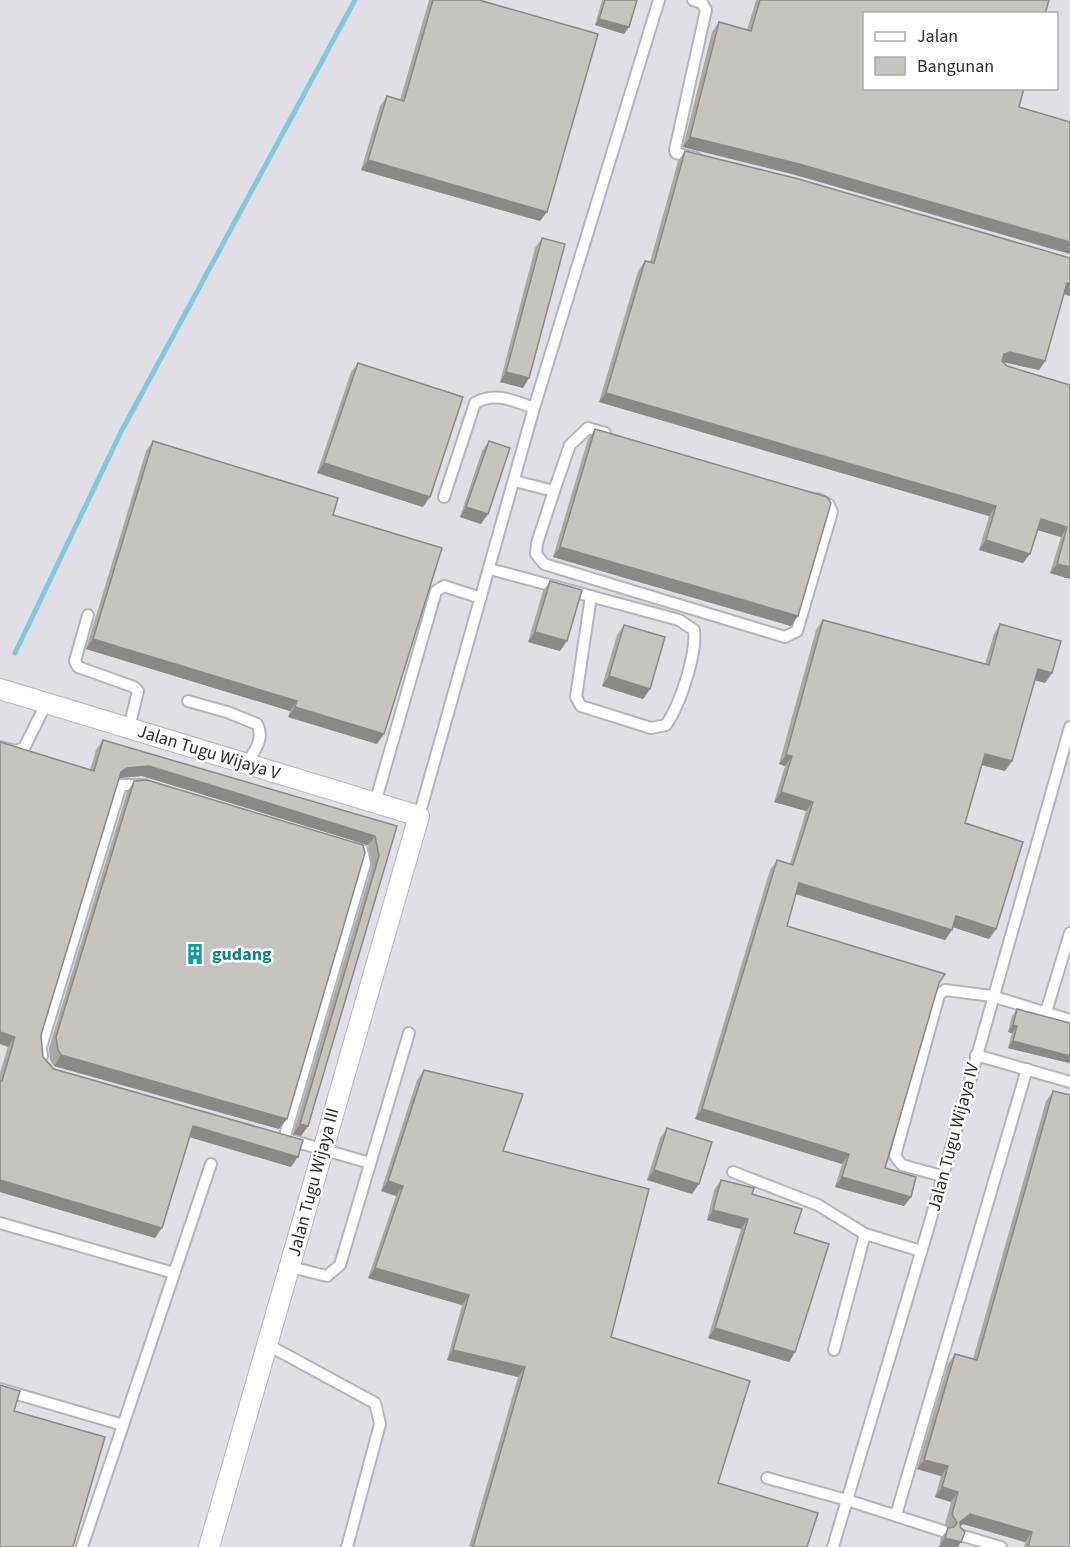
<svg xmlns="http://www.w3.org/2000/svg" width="1070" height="1547" viewBox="0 0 1070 1547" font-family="'Source Sans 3',sans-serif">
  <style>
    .industrial { fill: #e1dfe5; fill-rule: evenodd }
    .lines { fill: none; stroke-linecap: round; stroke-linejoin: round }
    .stream { stroke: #7ec8e2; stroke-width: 5 }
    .lane-casing { stroke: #b3b5be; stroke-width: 14 }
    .street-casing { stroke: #b3b5be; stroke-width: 22 }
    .lane { stroke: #fff; stroke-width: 10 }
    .street { stroke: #fff; stroke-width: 20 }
    .wall { fill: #aba8a4 }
    .shaded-wall { fill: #8b8886 }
    .building { fill: #c7c3bf; stroke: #8b8886; stroke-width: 1.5 }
    .labels { text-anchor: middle; stroke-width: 5; stroke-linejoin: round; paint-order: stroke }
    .street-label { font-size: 18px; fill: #2c2c2c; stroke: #fff }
    .culture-label { font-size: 18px; font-weight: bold; fill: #0d838f; stroke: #fff; text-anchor: start }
  </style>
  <rect width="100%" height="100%" fill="#ece6df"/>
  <path class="industrial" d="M0 0H1070V1547H0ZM864 14H1056V88H864Z"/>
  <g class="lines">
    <polyline class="stream" points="15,653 121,432 355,0"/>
    <defs>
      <g id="lane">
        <polyline points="693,0 702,3 706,10 675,150 676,153 696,158"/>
        <polyline points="514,481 554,491 570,445 588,428 605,433"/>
        <polyline points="554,491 537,543 536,554 544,564 785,637 797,631 832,512 829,505 818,499"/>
        <path d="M444 497 475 403C495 391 514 401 534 408"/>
        <path d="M490 569 679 620 694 630C697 654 680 705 666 725L651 728 581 706 576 697 591 596"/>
        <polyline points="88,615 75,661 78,667 134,687 138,691 129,728"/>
        <path d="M188 701 227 712 257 724C265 739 254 751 247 764"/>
        <polyline points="0,747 16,751 24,748 46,704"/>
        <polyline points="375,803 436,591 444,586 481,598"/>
        <polyline points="419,816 534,408 659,0"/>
        <polyline points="1046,1012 1070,933"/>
        <polyline points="976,1055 1070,1082"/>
        <polyline points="42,1056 41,1047 121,785 145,785"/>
        <polyline points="284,1139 365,864 362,850 356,848"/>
        <polyline points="290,1140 370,1163"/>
        <polyline points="733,1172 818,1205 865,1234"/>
        <polyline points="942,1176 902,1165 895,1156 939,995 945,990 992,996 1070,1020"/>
        <polyline points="0,1223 174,1273"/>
        <polyline points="290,1267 327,1276 340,1265 409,1033"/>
        <polyline points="268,1345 375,1403 380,1424 347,1547"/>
        <polyline points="834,1350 865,1234 921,1251"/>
        <polyline points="0,1389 123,1425"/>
        <polyline points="767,1478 847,1500 943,1531"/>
        <polyline points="896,1515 1027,1069"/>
        <polyline points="960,1535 1001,1547"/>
        <polyline points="82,1547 211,1164"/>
        <polyline points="833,1547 928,1229 1070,727"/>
      </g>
      <polyline id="street" points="0,689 419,816 209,1547"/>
    </defs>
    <use href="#lane" class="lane-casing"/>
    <use href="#street" class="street-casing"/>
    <use href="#lane" class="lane"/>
    <use href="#street" class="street"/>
  </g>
  <g class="wall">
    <polygon points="429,0 479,0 540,221 361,170 380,106 387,96 400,100"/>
    <polygon points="602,0 637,0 624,34 595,25"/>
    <polygon points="756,0 1049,0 1019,107 1070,122 1070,254 792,174 683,147 712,32 719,22 747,30"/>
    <polygon points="685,151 1064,294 1045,361 1039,370 1003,362 1007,366 1070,385 1070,579 1050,573 1061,537 1037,530 1023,563 979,550 989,516 599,402 638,271 645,261 650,262 678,161"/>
    <polygon points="542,238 523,388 500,382 535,248"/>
    <polygon points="358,363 423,507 317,473 351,372"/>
    <polygon points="595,429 798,616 791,626 553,557 588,439"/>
    <polygon points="153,441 333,515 377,744 288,717 290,711 86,649 146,451"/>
    <polygon points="489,441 481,524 460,517 482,451"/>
    <polygon points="550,581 560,651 528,642 543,591"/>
    <polygon points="823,620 985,664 994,634 1000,624 1052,673 1045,683 1035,680 1012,761 1005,771 982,765 965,823 996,929 989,939 953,927 945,940 796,894 787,926 939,983 885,1168 911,1197 904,1206 835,1187 842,1164 695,1119 770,870 777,860 790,864 806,811 774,802 785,766 779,764 816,630"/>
    <polygon points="624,625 650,689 643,699 602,686 617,635"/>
    <polygon points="103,740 397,826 308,1126 301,1136 293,1134 372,866 368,845 142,776 119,778 41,1035 43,1057 54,1069 291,1167 189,1137 155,1238 0,1192 0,1073 96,750"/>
    <polygon points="134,781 279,1129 54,1066 50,1060 49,1048 127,792"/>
    <polygon points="1017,1009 1069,1063 1008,1048 1012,1033 1008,1032 1012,1016"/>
    <polygon points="424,1070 503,1151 611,1337 718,1483 807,1547 469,1547 518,1377 447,1360 462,1305 368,1278 396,1196 381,1191 417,1080"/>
    <polygon points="1053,1091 1070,1547 1024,1547 1025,1542 963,1524 960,1527 958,1547 939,1547 941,1538 948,1529 945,1524 951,1502 935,1497 941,1476 917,1469 948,1364 955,1354 973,1359 1046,1101"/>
    <polygon points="667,1128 692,1194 647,1180 660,1138"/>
    <polygon points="721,1180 752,1194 794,1233 795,1352 789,1362 708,1338 741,1229 707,1220 714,1190"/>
  </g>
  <g class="shaded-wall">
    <polygon points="599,19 629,27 624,34 595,25"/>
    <polygon points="690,137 799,164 1070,242 1070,254 792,174 683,147"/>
    <polygon points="368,160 547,212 540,221 361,170"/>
    <polygon points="1067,283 1070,284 1070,296 1060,293"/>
    <polygon points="1010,352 1045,361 1039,370 1003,362 997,363 1004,354"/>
    <polygon points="506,372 529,378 523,388 500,382"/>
    <polygon points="606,393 996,506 989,516 599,402"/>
    <polygon points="324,463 430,497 423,507 317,473"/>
    <polygon points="466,507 488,514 481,524 460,517"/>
    <polygon points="1041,519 1067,527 1061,537 1034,529"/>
    <polygon points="986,540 1030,554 1023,563 979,550"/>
    <polygon points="560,547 798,616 791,626 553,557"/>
    <polygon points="1057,564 1070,567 1070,579 1050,573"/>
    <polygon points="535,632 567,641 560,651 528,642"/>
    <polygon points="93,639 297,701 290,711 86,649"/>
    <polygon points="1038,669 1052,673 1045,683 1031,679"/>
    <polygon points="609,676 650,689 643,699 602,686"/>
    <polygon points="295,707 384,734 377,744 288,717"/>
    <polygon points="985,754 1012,761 1005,771 978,764"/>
    <polygon points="786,755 792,756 785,766 779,764"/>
    <polygon points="149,766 375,836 368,845 142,776 120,778 114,782 121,772 127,768"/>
    <polygon points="781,792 813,802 806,811 774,802"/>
    <polygon points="799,883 952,930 945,940 792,893"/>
    <polygon points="956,916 996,929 989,939 949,926"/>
    <polygon points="1013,1025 1017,1026 1012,1033 1008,1032"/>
    <polygon points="0,1032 15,1037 8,1047 0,1044"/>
    <polygon points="1013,1041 1070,1056 1070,1062 1069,1063 1008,1048"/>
    <polygon points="61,1055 287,1119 279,1129 54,1066"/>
    <polygon points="702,1109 849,1154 842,1164 695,1119"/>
    <polygon points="300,1124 308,1126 301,1136 293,1134"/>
    <polygon points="193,1126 298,1157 291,1167 186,1136"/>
    <polygon points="654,1170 699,1184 692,1194 647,1180"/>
    <polygon points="842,1177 911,1197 904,1206 835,1187"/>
    <polygon points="0,1180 162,1228 155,1238 0,1192"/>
    <polygon points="388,1181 403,1186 396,1196 381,1191"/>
    <polygon points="713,1210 748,1219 741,1229 707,1220"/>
    <polygon points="375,1268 469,1295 462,1305 368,1278"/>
    <polygon points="715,1328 795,1352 789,1362 708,1338"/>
    <polygon points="453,1350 525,1367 518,1377 447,1360"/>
    <polygon points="924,1460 948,1466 941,1476 917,1469"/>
    <polygon points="942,1487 958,1492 951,1502 935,1497"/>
    <polygon points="970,1514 1032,1532 1025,1542 963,1524 953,1532 960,1522"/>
    <polygon points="945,1538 961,1542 958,1547 939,1547"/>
  </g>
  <g class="building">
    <polygon points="433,0 479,0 598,34 547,212 368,160 387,96 404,101"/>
    <polygon points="605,0 637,0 629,27 599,19"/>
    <polygon points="760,0 1049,0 1045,14 864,14 864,88 1024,88 1019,107 1070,122 1070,242 799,164 690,137 719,22 751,31"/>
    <polygon points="685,151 795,178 1070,258 1070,284 1067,283 1045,361 1010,352 1004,354 1002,361 1007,366 1070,385 1070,567 1057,564 1067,527 1041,519 1030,554 986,540 996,506 606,393 645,261 654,263"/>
    <polygon points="542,238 565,244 529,378 506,372"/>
    <polygon points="358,363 463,397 430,497 324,463"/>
    <polygon points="595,429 827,497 831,503 798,616 560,547"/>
    <polygon points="153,441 338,498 333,515 442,548 384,734 295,707 297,701 93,639"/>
    <polygon points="489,441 510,448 488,514 466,507"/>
    <polygon points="550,581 582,590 567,641 535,632"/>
    <polygon points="823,620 989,665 1000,624 1061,641 1052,673 1038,669 1012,761 985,754 965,823 1023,842 996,929 956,916 952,930 799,883 787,926 945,974 939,983 885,1168 916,1177 911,1197 842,1177 849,1154 702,1109 777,860 793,865 813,802 781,792 792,756 786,755"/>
    <polygon points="624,625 665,637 650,689 609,676"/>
    <polygon points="103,740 397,826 308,1126 300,1124 379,856 375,836 149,766 127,768 121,772 41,1035 43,1057 54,1069 303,1140 298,1157 193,1126 162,1228 0,1180 0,1081 2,1081 15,1037 0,1032 0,742 94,771"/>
    <polygon points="147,780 363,845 365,853 287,1119 61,1055 58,1050 56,1037 134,781"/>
    <polygon points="1017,1009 1070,1023 1070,1056 1013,1041 1017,1026 1013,1025"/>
    <polygon points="424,1070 523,1094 503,1151 649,1189 611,1337 750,1381 718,1483 818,1513 807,1547 473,1547 525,1367 453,1350 469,1295 375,1268 403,1186 388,1181"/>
    <polygon points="1053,1091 1070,1095 1070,1547 1028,1547 1032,1532 970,1514 960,1522 960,1527 965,1532 961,1542 945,1538 948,1528 954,1527 957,1523 952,1514 958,1492 942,1487 948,1466 924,1460 955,1354 977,1360"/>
    <polygon points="667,1128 712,1142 699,1184 654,1170"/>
    <polygon points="721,1180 754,1188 752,1194 802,1209 794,1233 829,1244 795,1352 715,1328 748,1219 713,1210"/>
    <polygon points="0,1385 20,1391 14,1411 105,1437 73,1547 0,1547"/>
  </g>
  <defs>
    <symbol id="building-bare" viewBox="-9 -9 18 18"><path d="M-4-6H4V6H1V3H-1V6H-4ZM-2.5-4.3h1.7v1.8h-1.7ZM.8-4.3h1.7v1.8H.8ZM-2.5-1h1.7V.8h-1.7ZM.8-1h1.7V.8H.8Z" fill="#0f9aa8" stroke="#fff" stroke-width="2.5" paint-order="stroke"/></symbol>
  </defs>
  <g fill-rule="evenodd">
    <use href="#building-bare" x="180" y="939" width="30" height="30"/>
  </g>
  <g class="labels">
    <g class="street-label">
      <text transform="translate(209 752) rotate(17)" y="6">Jalan Tugu Wijaya V</text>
      <text transform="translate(953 1137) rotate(-75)" y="6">Jalan Tugu Wijaya IV</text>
      <text transform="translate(313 1182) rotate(-75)" y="6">Jalan Tugu Wijaya III</text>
    </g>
    <g class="culture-label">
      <text x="212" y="960">gudang</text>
    </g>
  </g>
  <rect x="863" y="12" width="195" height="78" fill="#ffffff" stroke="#ababab" stroke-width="1.5"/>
  <rect x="875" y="32" width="30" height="9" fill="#ffffff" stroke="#ababab" stroke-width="1.5"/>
  <text x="917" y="42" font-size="18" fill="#2c2c2c">Jalan</text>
  <rect x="875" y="57" width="30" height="18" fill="#c7c3bf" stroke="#ababab" stroke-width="1.5"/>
  <text x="917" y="72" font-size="18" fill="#2c2c2c">Bangunan</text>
</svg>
